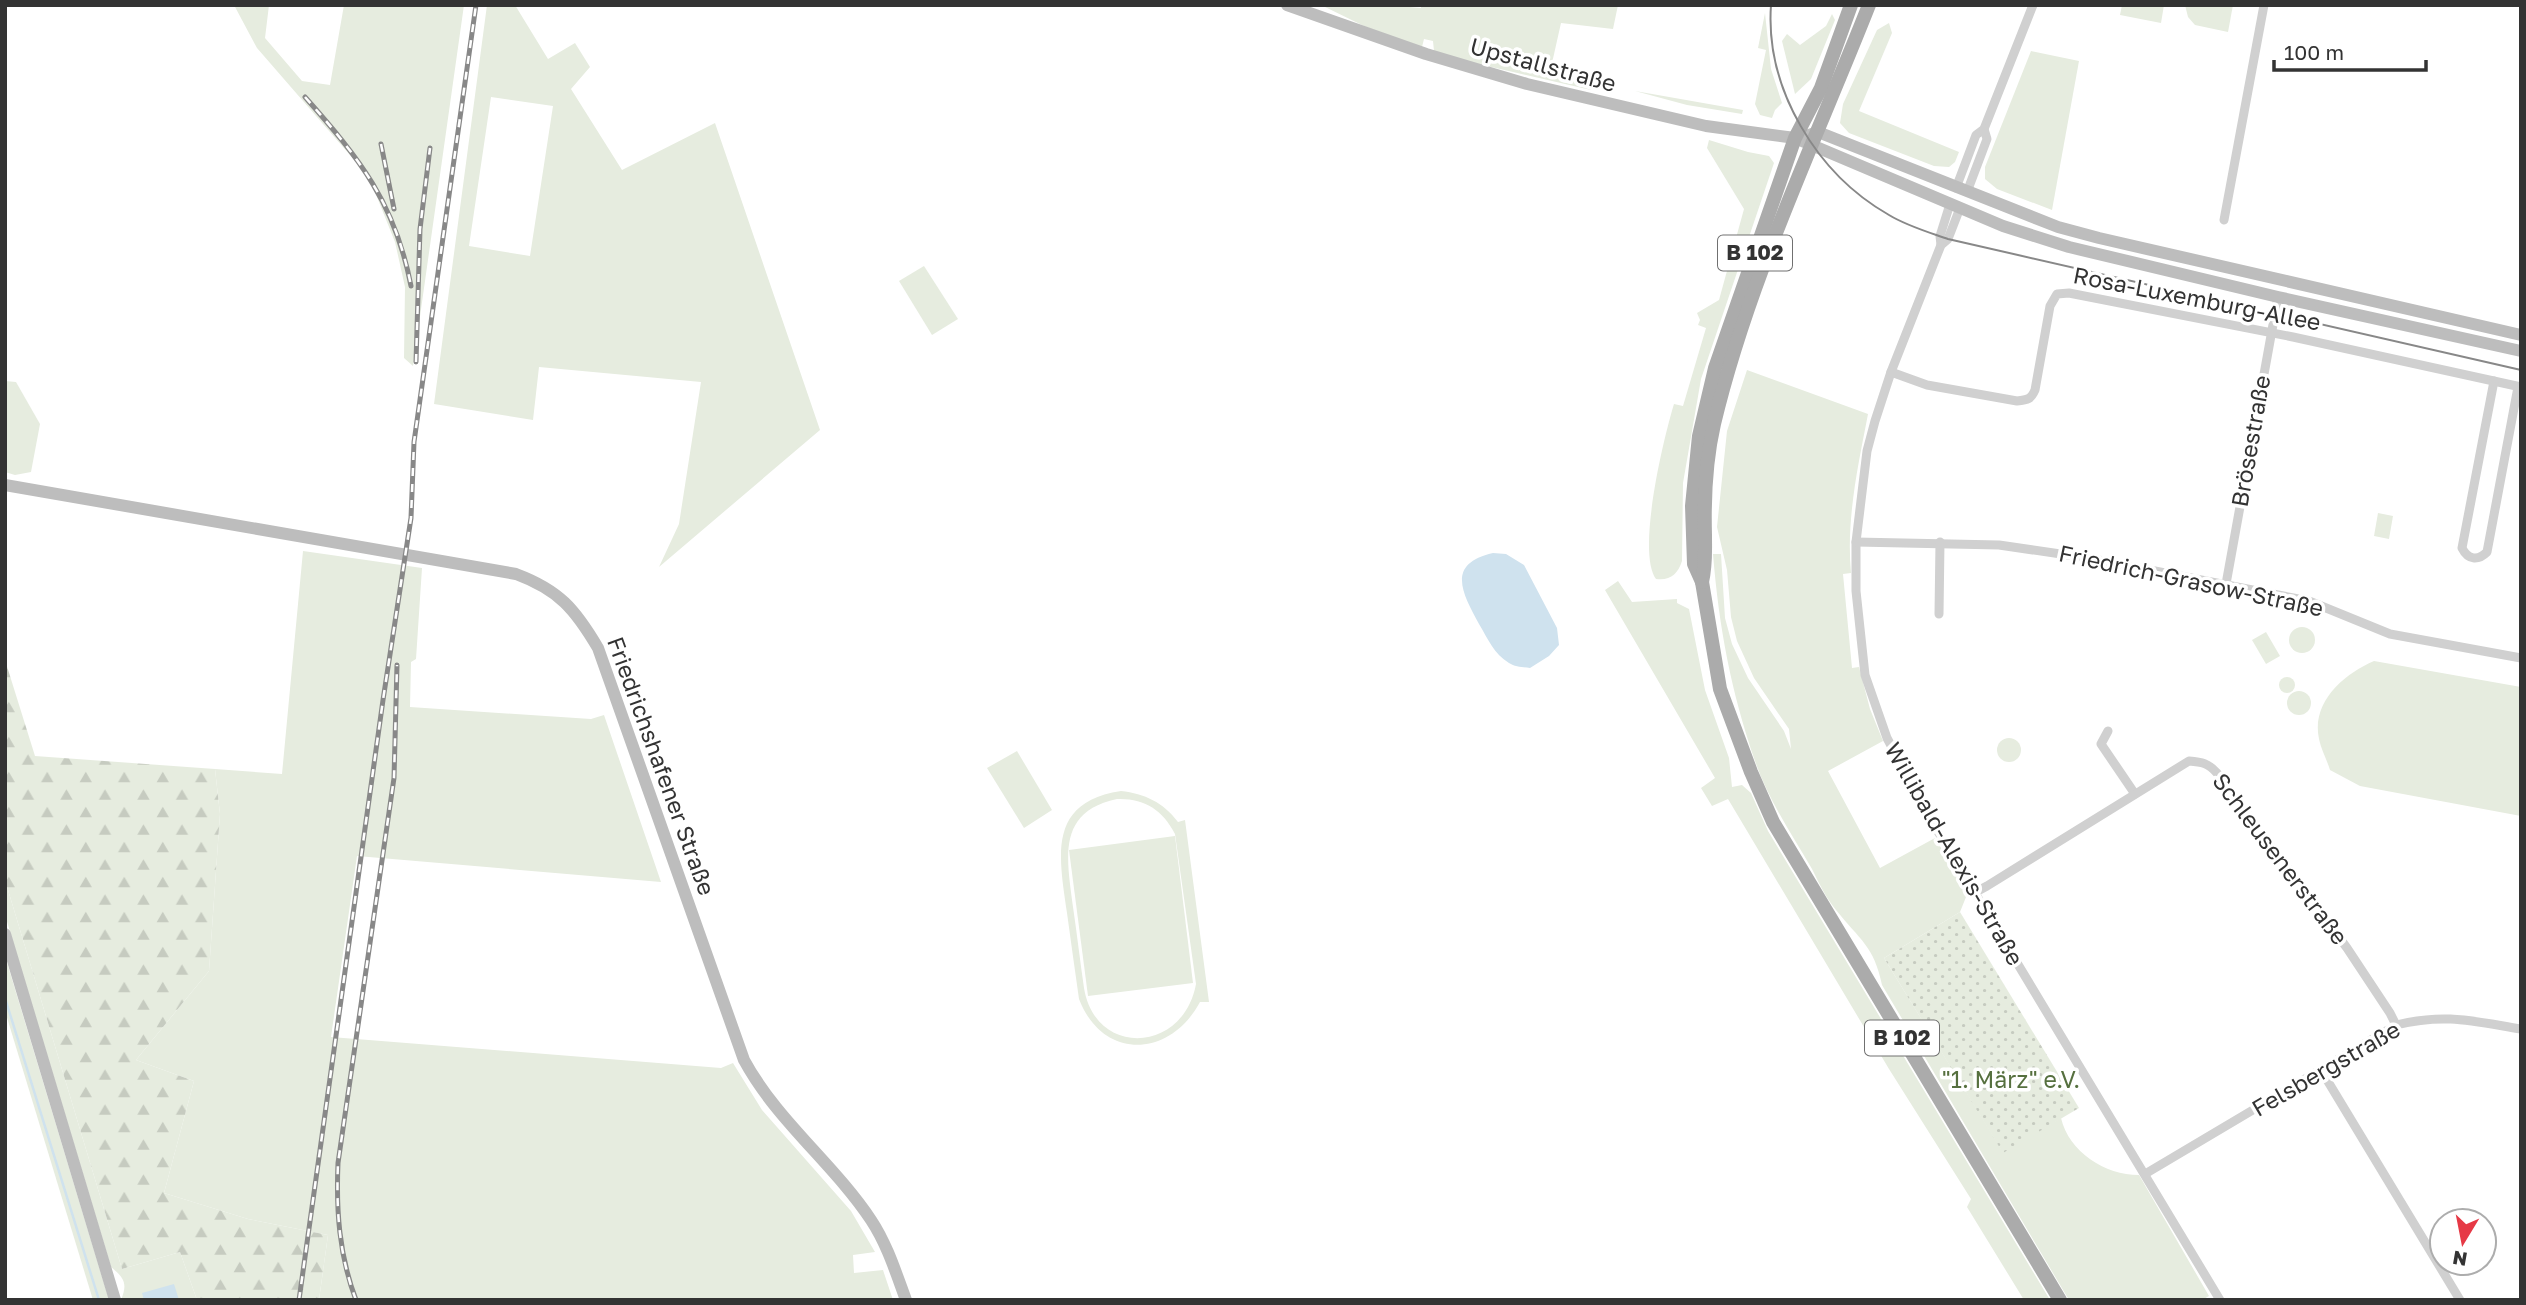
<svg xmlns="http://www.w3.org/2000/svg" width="2526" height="1305" viewBox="0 0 2526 1305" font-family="'Golos Text',sans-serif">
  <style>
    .green { fill: #e6ecdf; fill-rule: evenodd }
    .forest { fill: url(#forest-firs) }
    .garden { fill: url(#garden-dots) }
    .water { fill: #cfe2ee }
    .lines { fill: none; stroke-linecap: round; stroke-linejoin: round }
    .stream { stroke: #cfe2ee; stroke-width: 2.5 }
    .street { stroke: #d0d0d0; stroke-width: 9 }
    .secondary { stroke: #bdbdbd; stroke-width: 12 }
    .primary { stroke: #ababab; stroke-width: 14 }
    .tram { stroke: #888; stroke-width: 2 }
    .rail-casing { stroke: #888; stroke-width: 5 }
    .rail { stroke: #fff; stroke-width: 2.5; stroke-dasharray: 8; stroke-linecap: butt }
    .labels { text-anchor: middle; stroke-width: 7; stroke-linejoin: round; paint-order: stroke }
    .shield { fill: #fff; stroke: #707070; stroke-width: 2 }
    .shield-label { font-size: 21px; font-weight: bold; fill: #333 }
    .street-label { font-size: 23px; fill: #333; stroke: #fff }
    .park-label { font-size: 23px; fill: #56703f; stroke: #fff }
  </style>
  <defs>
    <pattern id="forest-firs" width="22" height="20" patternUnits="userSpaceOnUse" patternTransform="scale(1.75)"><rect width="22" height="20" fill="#e6ecdf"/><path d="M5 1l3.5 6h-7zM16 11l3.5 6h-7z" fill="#c6cbc0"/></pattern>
    <pattern id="garden-dots" width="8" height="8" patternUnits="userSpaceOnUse" patternTransform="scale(1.75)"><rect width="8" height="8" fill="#e6ecdf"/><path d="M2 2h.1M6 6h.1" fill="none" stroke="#c6cbc0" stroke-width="1.8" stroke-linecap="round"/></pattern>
  </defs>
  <rect width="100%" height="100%" fill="#fff"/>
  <g class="green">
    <polygon points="234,5 269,5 265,38 302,81 330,85 344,5 464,5 413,366 404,358 405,287 395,242 369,177 257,48"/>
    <path d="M487 5H515L548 59 575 43 590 67 571 89 622 170 715 123 820 430 659 567 679 524 701 382 539 367 533 420 434 404ZM491 97 553 106 530 256 469 246Z"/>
    <polygon points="1321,5 1387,5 1421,8 1421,5 1618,5 1613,29 1561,23 1550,72 1599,85 1591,90 1474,63 1434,51 1433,41 1424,39 1422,47 1366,27"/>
    <polygon points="2122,5 2164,5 2161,23 2120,15"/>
    <polygon points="2185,5 2233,5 2228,32 2195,25 2188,17"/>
    <polygon points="1765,13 1771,69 1782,103 1775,110 1772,118 1760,115 1755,104 1766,50 1758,48"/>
    <polygon points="1832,14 1835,20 1811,79 1795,94 1782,41 1787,34 1800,45 1826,26"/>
    <polygon points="1889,23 1892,33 1859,111 1959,152 1955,162 1949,167 1934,166 1849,133 1840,123 1843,104 1877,30"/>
    <polygon points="2031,51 2079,61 2052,210 1997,189 1985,179 1985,167"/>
    <polygon points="1635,91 1743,110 1742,114 1687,105"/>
    <path d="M1709 140 1748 152 1769 156 1774 163 1701 379 1683 483 1682 561C1678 574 1670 581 1656 579 1636 552 1664 437 1674 404L1683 406 1706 328 1698 325 1700 320 1697 313 1719 300 1744 209 1707 148Z"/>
    <polygon points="924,266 958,319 932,335 899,281"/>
    <path d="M1747 370 1868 414C1858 466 1846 519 1851 573L1843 574 1852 668 1859 667 1870 709 1883 741 1828 771 1880 868 1935 838 1968 892 1960 912 1884 958 2003 1152 2061 1118C2069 1152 2105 1175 2139 1175L2209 1296 2202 1300H2069L1882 985C1874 946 1860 940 1836 910 1826 898 1819 883 1812 869 1792 835 1768 799 1755 761 1731 691 1719 628 1713 554H1721L1725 618 1732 644 1748 678 1784 731 1791 749 1789 729 1754 678 1737 641 1731 617 1727 570 1717 527 1727 431Z"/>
    <polygon points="5,381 16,382 40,424 31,472 15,475 5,472"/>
    <polygon points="2378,513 2393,516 2389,539 2374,536"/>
    <polygon points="303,551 422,568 416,659 411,662 410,707 591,719 604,715 661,882 357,856 331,1037 721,1068 733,1063 762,1110 851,1211 875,1252 853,1255 854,1273 883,1270 893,1300 319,1300 328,1235 248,1219 164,1193 194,1081 136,1060 209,971 220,814 215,769 282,774"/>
    <polygon points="1618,581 1632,602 1677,599 1677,603 1689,609 1705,690 1729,758 1732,787 1742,785 1751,793 1768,831 2050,1300 2024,1300 1967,1207 1971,1199 1889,1069 1728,799 1712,806 1701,788 1715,778 1605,590"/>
    <circle cx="2302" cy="640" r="13"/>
    <polygon points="2266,632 2280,656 2266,664 2252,640"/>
    <path d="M2374 661 2521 687V816L2360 786 2330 770C2327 760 2321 749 2319 739 2311 702 2344 674 2374 661Z"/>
    <circle cx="2287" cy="685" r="8"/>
    <circle cx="2299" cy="703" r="12"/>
    <circle cx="2009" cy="750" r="12"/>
    <polygon points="1017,751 1052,810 1024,828 987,768"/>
    <path d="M1121 791C1145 794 1163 802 1178 822L1185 820 1209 1002H1200C1170 1058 1103 1061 1079 999 1075 971 1071 942 1067 913 1059 857 1047 802 1121 791ZM1117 799C1144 798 1163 810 1175 834L1196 984C1183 1054 1095 1057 1084 988 1080 961 1077 934 1073 907 1067 859 1056 812 1117 799Z"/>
    <polygon points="1175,836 1193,983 1088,996 1069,850"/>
    <path d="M5 880 122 1269 180 1252 197 1300H121C128 1283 124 1278 111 1267L5 915Z"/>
    <polygon points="5,956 109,1300 93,1300 5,1011"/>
  </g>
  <polygon class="forest" points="5,660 35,756 215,769 220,814 209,971 136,1060 194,1081 164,1193 248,1219 328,1235 319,1300 197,1300 180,1252 122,1269 5,880"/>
  <polygon class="garden" points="1960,912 2079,1108 2003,1153 1884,958"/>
  <g class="water">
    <path d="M1493 553 1506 554 1524 565 1557 628 1559 645 1549 656 1530 668C1523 667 1515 667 1509 663 1494 654 1488 639 1479 624 1463 594 1445 564 1493 553Z"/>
    <polygon points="174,1284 179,1300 144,1300 142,1293"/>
  </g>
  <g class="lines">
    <polyline class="stream" points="5,998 99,1300"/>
    <g class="street">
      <polyline points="1956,188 1976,135 1984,129 2033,5"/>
      <polyline points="1967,192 1987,139 1984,129"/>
      <polyline points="1960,208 1948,239 1941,245 1891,372 1875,421 1867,451 1856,542 1856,591 1865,675 1887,738 1931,820 2220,1300"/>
      <polyline points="2224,220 2264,5"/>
      <polyline points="1941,245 1940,236 1950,204"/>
      <path d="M1891 372 1927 385 2017 401C2028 400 2031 399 2035 390L2050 306 2057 294 2069 293 2293 337 2521 387"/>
      <path d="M2494 381 2462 548C2468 560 2478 561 2487 552L2518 387"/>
      <polyline points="1856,542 1999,545 2088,558 2309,601 2390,634 2521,658"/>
      <polyline points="2226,584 2278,297"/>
      <polyline points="1939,614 1940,542"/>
      <polyline points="2108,731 2101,744 2135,794"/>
      <path d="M1974 893 1987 886 2189 761C2202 762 2208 763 2217 773L2347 948 2390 1013 2396 1025"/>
      <polyline points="2321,1070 2460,1300"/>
      <path d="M2145 1174 2396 1025C2445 1013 2472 1021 2521 1029"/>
    </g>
    <g class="secondary">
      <polyline points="1287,5 1426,54 1527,84 1706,126 1795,138 2003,226 2069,247 2278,297 2521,351"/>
      <polyline points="1809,135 1818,132 2058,227 2099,238 2521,335"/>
      <path d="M5 485 516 574C559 590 575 609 598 648L744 1060C777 1121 833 1163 871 1220 887 1244 896 1273 906 1300"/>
      <polyline points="5,934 115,1300"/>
    </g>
    <g class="primary">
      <polyline points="1851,5 1821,88 1795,138 1715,368 1699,436 1692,506 1694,564 1702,582 1720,689 1751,772 1773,822 2060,1300"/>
      <path d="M1702 582C1706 564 1705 553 1705 535 1704 499 1706 459 1714 424 1748 281 1815 142 1869 5"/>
    </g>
    <path class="tram" d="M1771 5C1765 89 1817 174 1889 215 1907 226 1928 232 1948 239L2521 370"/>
    <defs>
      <g id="rail">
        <path d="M305 97C360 159 395 203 411 286"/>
        <polyline points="381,144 394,209"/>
        <polyline points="416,362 420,229 430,148"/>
        <polyline points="299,1300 383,700 411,518 414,442 476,5"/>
        <path d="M356 1300C339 1255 336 1210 338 1163L394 778 397 665"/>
      </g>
    </defs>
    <use href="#rail" class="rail-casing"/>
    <use href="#rail" class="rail"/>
  </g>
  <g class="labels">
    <g class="shield">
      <rect x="1718" y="235.5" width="74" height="35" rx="5"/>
      <rect x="1865" y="1020.5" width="74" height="35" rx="5"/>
    </g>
    <g class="shield-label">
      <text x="1755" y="260">B 102</text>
      <text x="1902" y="1045">B 102</text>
    </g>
    <g class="street-label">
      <text transform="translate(1543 65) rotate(15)" y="8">Upstallstraße</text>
      <text transform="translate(2197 299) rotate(11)" y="8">Rosa-Luxemburg-Allee</text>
      <text transform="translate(2251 441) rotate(-80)" y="8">Brösestraße</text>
      <text transform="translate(2191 581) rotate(12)" y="8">Friedrich-Grasow-Straße</text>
      <text transform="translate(661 766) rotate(70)" y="8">Friedrichshafener Straße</text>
      <text transform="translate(1954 854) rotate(60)" y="8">Willibald-Alexis-Straße</text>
      <text transform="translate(2280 859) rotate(53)" y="8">Schleusenerstraße</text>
      <text transform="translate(2326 1069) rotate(-30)" y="8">Felsbergstraße</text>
    </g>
    <g class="park-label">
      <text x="2011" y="1088">"1. März" e.V.</text>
    </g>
  </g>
  <rect width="2526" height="1305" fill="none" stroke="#333333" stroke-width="14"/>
  <g transform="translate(2463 1242) rotate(190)"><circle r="33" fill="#ffffff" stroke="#adadad" stroke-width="2"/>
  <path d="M0-5L12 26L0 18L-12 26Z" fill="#e63946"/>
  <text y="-10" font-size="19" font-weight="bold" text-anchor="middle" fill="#333333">N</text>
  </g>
  <path d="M2274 60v10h152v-10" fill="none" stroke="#333333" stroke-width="3.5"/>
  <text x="2284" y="60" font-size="21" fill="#333333" stroke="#ffffff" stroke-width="5" paint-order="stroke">100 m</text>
</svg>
